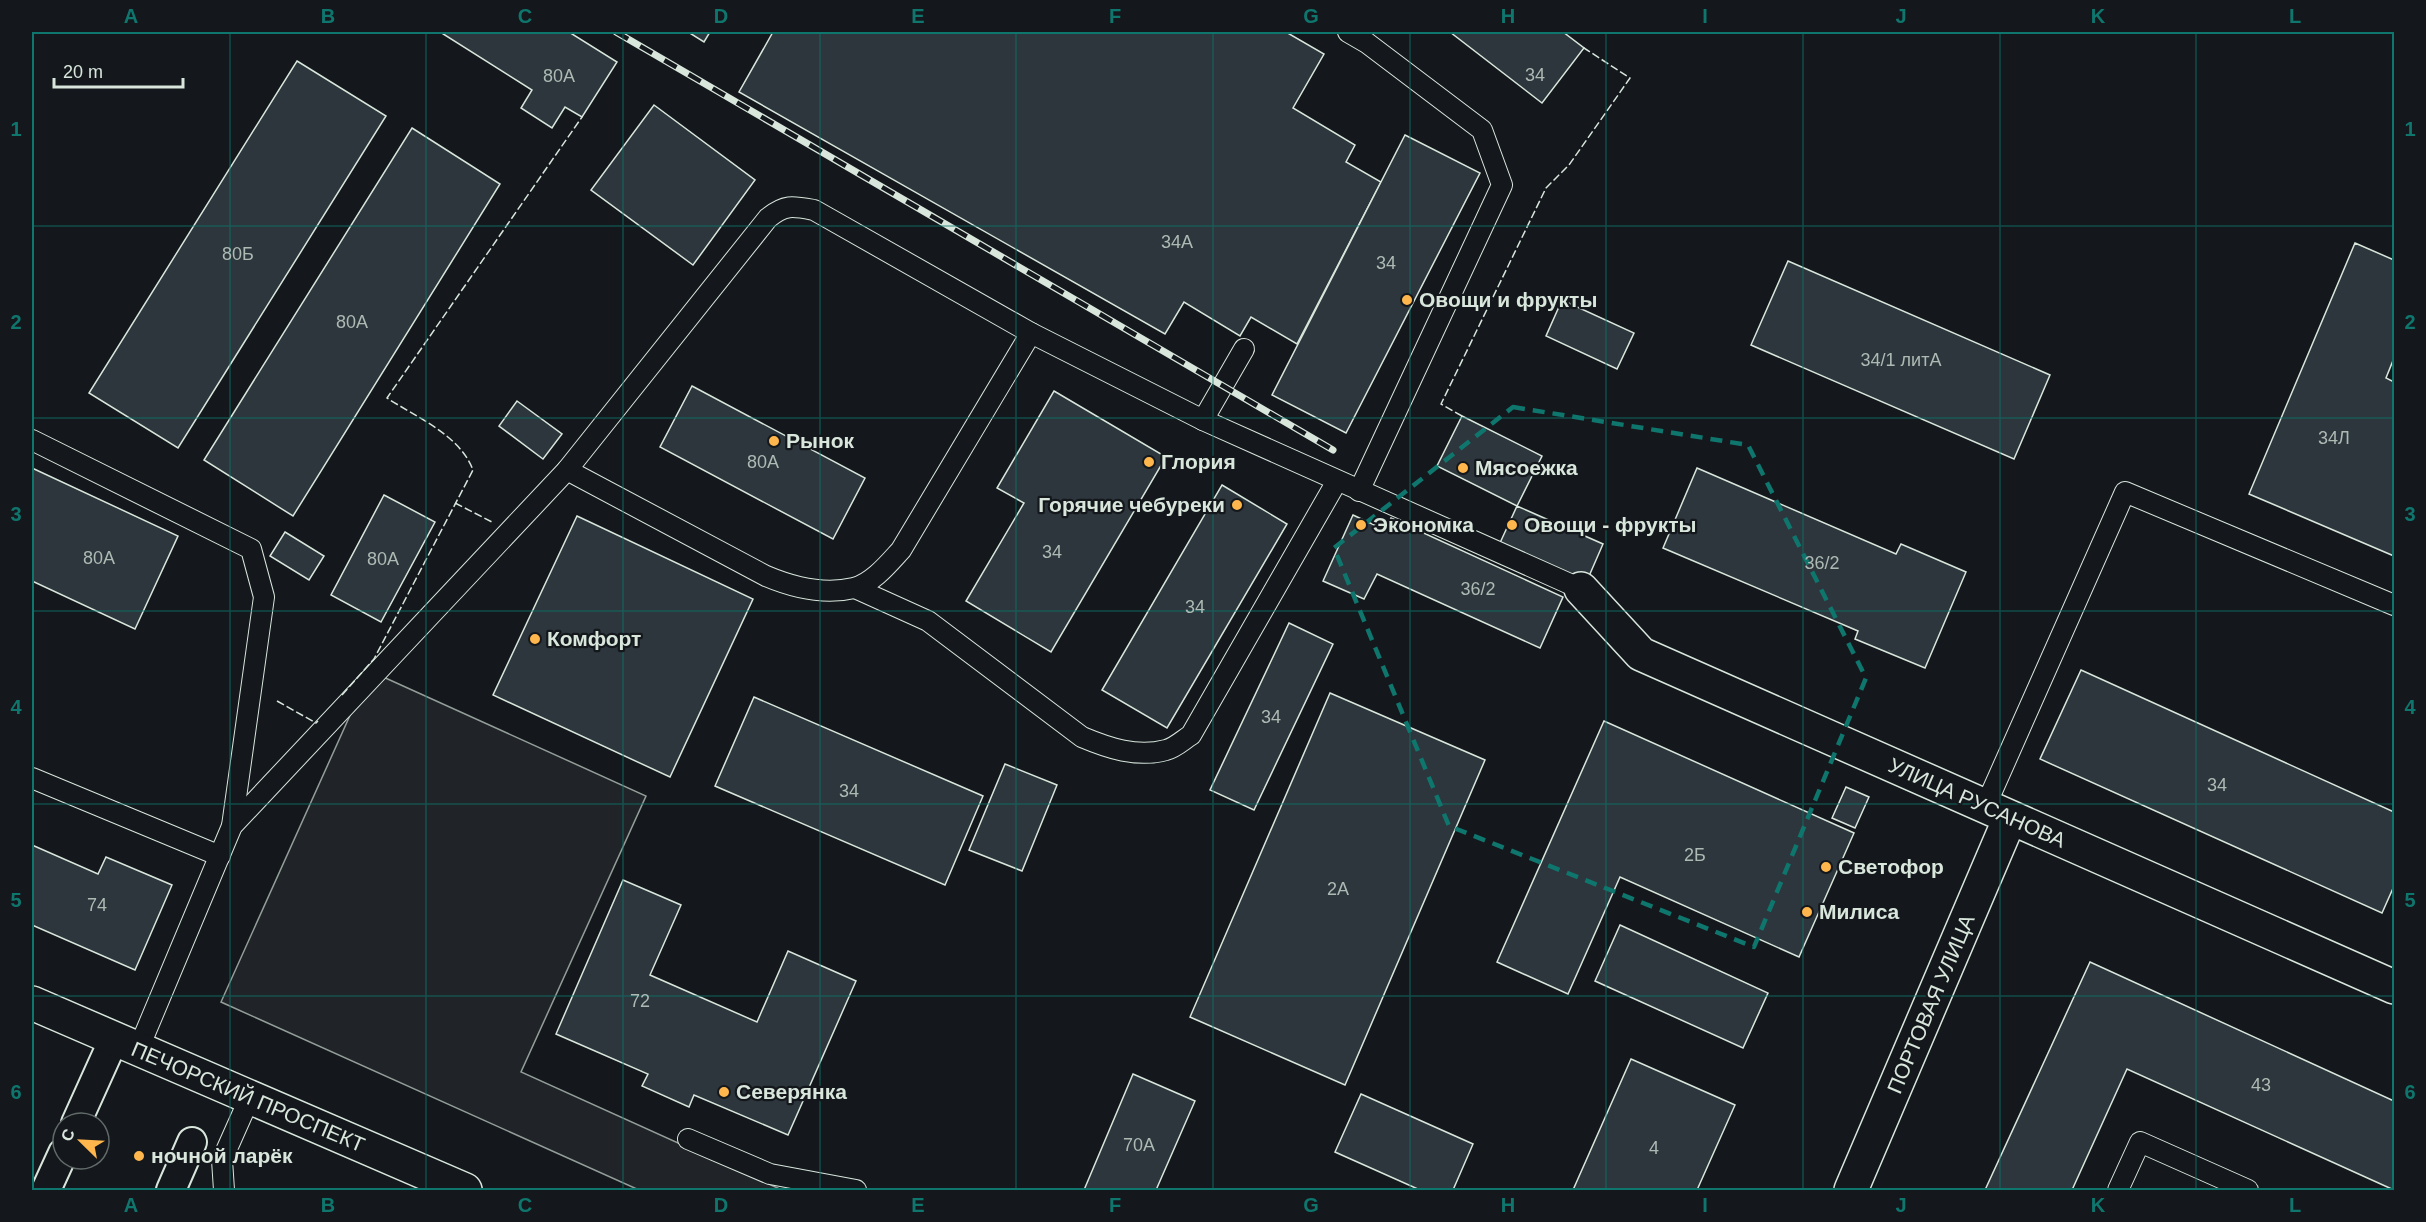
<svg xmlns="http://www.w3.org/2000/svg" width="2426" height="1222" viewBox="0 0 2426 1222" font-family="Helvetica,sans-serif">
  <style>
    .green { fill: #202428; stroke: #939e99; stroke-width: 1.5 }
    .building { fill: #2c363c; stroke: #d8e6dc; stroke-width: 1.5 }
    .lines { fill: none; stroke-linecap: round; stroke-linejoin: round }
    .service-casing { stroke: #d8e6dc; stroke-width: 22 }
    .pedestrian-casing { stroke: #d8e6dc; stroke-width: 32 }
    .minor-casing { stroke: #d8e6dc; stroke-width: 36 }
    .secondary-casing { stroke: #d8e6dc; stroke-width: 36 }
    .service { stroke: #14181c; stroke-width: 20 }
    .pedestrian { stroke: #14181c; stroke-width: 28 }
    .minor { stroke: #14181c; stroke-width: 33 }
    .secondary { stroke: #14181c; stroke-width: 33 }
    .rail-casing { stroke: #d8e6dc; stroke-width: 7 }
    .rail { stroke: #14181c; stroke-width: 4.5; stroke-dasharray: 14; stroke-linecap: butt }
    .fence { stroke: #d8e6dc; stroke-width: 1.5; stroke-dasharray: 8 3; stroke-linecap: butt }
    .marked { fill: none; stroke: #0f766e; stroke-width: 4.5; stroke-dasharray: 12 8; stroke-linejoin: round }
    .grid { fill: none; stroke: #0f766e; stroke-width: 1.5; stroke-opacity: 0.55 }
    .poi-dot { fill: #ffb74d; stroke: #14181c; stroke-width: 2 }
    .labels { text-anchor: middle; stroke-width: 4.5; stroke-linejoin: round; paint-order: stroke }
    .number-label { font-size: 18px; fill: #adbab4 }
    .poi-label { font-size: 21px; font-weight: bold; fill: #d8e6dc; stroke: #14181c; text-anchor: start }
    .street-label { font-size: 21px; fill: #d8e6dc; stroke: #14181c }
    .neatline { fill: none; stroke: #0f766e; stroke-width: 2 }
    .grid-label { font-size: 20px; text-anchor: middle; font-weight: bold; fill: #0f766e }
  </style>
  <rect width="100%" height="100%" fill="#14181c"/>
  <polygon class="green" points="370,671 646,796 521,1072 782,1190 639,1190 221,1002"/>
  <g class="building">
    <polygon points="440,32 569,32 617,62 582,117 565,107 552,128 521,108 532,90"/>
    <polygon points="688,32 710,32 704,42"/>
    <polygon points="773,32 1286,32 1324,54 1293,108 1355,145 1346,162 1381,182 1297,344 1251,317 1240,336 1184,302 1165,334 739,92"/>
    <polygon points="1450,32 1563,32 1584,48 1542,103"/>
    <polygon points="297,61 386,116 178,448 89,393"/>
    <polygon points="654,105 755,180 693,265 591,190"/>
    <polygon points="412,128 500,184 293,516 204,460"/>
    <polygon points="1405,135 1480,173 1346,433 1272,395"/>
    <polygon points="2355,243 2394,260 2394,358 2386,378 2394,382 2394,556 2249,494"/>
    <polygon points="1788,261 2050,375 2014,459 1751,345"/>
    <polygon points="1562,300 1634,333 1617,369 1546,336"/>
    <polygon points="692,386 865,478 833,539 660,447"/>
    <polygon points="1054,391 1166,457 1051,652 966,601 1024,503 997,488"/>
    <polygon points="517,401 562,434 543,459 499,426"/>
    <polygon points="1462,416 1542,456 1517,506 1437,466"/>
    <polygon points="32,468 178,536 135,629 32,581"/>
    <polygon points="1697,468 1896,554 1901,544 1966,572 1925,668 1855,639 1858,631 1663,548"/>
    <polygon points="1222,485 1287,524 1167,728 1102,690"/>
    <polygon points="384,495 435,522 381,622 331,595"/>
    <polygon points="1517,506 1603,544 1586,583 1499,545"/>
    <polygon points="1353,515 1385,530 1391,518 1563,597 1540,648 1377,574 1364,599 1323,581"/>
    <polygon points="577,516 753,599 670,777 493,695"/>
    <polygon points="285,532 324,556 309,580 270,556"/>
    <polygon points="1289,623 1333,644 1254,810 1210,790"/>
    <polygon points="2081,670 2394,812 2394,886 2382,913 2040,759"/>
    <polygon points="1330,693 1485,760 1345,1085 1190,1017"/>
    <polygon points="754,697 983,796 945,885 715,786"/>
    <polygon points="1604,721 1854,833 1799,957 1620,877 1568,994 1497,962"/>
    <polygon points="1005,764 1057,785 1022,871 969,850"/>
    <polygon points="1846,787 1869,797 1855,828 1832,818"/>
    <polygon points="32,845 98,874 106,857 172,885 135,970 32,925"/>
    <polygon points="623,880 681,905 650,975 757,1022 788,951 856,981 788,1135 694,1095 689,1107 642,1086 648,1074 556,1034"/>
    <polygon points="1620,925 1768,993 1743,1048 1595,981"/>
    <polygon points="2090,962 2394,1101 2394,1190 2127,1069 2072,1190 1985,1190"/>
    <polygon points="1631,1059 1735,1105 1697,1190 1573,1190"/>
    <polygon points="1133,1074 1195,1101 1156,1190 1084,1190"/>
    <polygon points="1361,1094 1473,1144 1453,1190 1420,1190 1335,1152"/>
  </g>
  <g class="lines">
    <defs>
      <g id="service">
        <polyline points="1348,32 1367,43 1482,130 1502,185 1359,491"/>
        <polyline points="1203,420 1244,349"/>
        <polyline points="32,440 251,549 264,597 232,826"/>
        <path d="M567 470 766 576C792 587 825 595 854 588 873 583 889 563 901 550L1031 333"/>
        <path d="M855 588 928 621 1082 737C1108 748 1137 758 1166 750 1175 748 1183 740 1191 735L1337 481"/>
        <polyline points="32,778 220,856"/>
        <polyline points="1985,807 2125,492 2394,605"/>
        <path d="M138 1050 232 826 567 470 768 218C785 204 793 206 814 210L1031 333 1203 420 1581 589"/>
        <polyline points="688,1139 770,1174 856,1190"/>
        <polyline points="224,1190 222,1160 250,1097"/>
        <polyline points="2118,1190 2140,1142 2248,1190"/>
      </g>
      <g id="pedestrian">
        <polyline points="76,1123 114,1039"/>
        <polyline points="46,1190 63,1153"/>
        <polyline points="171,1190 192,1142"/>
      </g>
      <g id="minor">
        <polyline points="1581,589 1641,654 2394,987"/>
        <polyline points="1851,1190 2010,818"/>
      </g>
      <polyline id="secondary" points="32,1003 465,1190"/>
    </defs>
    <use href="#service" class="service-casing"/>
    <use href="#pedestrian" class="pedestrian-casing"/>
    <use href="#minor" class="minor-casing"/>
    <use href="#secondary" class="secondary-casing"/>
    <use href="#service" class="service"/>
    <use href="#pedestrian" class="pedestrian"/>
    <use href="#minor" class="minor"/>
    <use href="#secondary" class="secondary"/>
    <defs>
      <polyline id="rail" points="616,32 1333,450"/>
    </defs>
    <use href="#rail" class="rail-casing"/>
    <use href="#rail" class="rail"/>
    <g class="fence">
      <polyline points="1462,416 1441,404 1546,188 1569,165 1630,78 1584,48"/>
      <polyline points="455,503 494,523"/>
      <path d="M342 695 374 659 473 470C460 435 416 417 387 398L582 117"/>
      <polyline points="277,701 316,723 318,721"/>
    </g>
  </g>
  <path class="marked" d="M1513 407 1748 445 1866 678 1754 947 1449 826 1334 548Z"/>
  <path class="grid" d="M230 32V1190M426 32V1190M623 32V1190M820 32V1190M1016 32V1190M1213 32V1190M1410 32V1190M1606 32V1190M1803 32V1190M2000 32V1190M2196 32V1190M32 226H2394M32 418H2394M32 611H2394M32 804H2394M32 996H2394"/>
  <g class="poi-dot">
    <circle cx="1407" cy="300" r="6"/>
    <circle cx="774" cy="441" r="6"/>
    <circle cx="1149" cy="462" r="6"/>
    <circle cx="1463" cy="468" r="6"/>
    <circle cx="1237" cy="505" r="6"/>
    <circle cx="1361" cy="525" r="6"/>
    <circle cx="1512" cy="525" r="6"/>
    <circle cx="535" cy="639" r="6"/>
    <circle cx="1826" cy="867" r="6"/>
    <circle cx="1807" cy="912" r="6"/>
    <circle cx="724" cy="1092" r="6"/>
    <circle cx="139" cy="1156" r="6"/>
  </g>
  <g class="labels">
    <g class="number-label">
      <text x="1535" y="81">34</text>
      <text x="559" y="82">80А</text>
      <text x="1177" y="248">34А</text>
      <text x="238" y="260">80Б</text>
      <text x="1386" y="269">34</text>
      <text x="352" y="328">80А</text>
      <text x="1901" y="366">34/1 литА</text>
      <text x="2334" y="444">34Л</text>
      <text x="763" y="468">80А</text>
      <text x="1052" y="558">34</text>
      <text x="99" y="564">80А</text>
      <text x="383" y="565">80А</text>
      <text x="1822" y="569">36/2</text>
      <text x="1478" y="595">36/2</text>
      <text x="1195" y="613">34</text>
      <text x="1271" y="723">34</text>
      <text x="2217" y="791">34</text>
      <text x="849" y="797">34</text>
      <text x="1695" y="861">2Б</text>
      <text x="1338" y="895">2А</text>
      <text x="97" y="911">74</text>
      <text x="640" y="1007">72</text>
      <text x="2261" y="1091">43</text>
      <text x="1139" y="1151">70А</text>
      <text x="1654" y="1154">4</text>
    </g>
    <g class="poi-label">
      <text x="1419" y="307">Овощи и фрукты</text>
      <text x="786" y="448">Рынок</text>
      <text x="1161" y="469">Глория</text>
      <text x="1475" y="475">Мясоежка</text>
      <text x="1225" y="512" text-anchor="end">Горячие чебуреки</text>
      <text x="1373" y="532">Экономка</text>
      <text x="1524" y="532">Овощи - фрукты</text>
      <text x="547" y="646">Комфорт</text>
      <text x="1838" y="874">Светофор</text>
      <text x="1819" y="919">Милиса</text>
      <text x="736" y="1099">Северянка</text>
      <text x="151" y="1163">ночной ларёк</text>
    </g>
    <g class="street-label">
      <text transform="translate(1977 803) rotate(24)" y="7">УЛИЦА РУСАНОВА</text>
      <text transform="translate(1931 1004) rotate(-67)" y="7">ПОРТОВАЯ УЛИЦА</text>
      <text transform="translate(248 1097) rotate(23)" y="7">ПЕЧОРСКИЙ ПРОСПЕКТ</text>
    </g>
  </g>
  <rect width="2426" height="1222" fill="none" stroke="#14181c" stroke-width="66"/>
  <g transform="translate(81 1141) rotate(294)"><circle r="28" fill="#14181c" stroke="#626a69" stroke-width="1.5"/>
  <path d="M0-4.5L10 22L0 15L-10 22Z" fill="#ffb74d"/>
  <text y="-9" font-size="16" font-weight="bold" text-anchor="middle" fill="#d8e6dc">С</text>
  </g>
  <path d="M54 78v9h129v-9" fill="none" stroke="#d8e6dc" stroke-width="3"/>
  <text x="63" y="78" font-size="18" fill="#d8e6dc" stroke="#14181c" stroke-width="4.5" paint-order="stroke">20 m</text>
  <rect x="33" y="33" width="2360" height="1156" class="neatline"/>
  <g class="grid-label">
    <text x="131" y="23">A</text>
    <text x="328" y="23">B</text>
    <text x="525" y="23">C</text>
    <text x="721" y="23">D</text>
    <text x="918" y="23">E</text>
    <text x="1115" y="23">F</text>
    <text x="1311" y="23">G</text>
    <text x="1508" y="23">H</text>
    <text x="1705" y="23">I</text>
    <text x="1901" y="23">J</text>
    <text x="2098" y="23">K</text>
    <text x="2295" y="23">L</text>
    <text x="16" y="136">1</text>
    <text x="2410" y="136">1</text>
    <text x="16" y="329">2</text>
    <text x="2410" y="329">2</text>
    <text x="16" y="521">3</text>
    <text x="2410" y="521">3</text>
    <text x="16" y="714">4</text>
    <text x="2410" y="714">4</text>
    <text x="16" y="907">5</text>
    <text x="2410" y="907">5</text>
    <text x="16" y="1099">6</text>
    <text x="2410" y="1099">6</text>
    <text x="131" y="1212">A</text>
    <text x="328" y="1212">B</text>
    <text x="525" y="1212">C</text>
    <text x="721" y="1212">D</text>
    <text x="918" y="1212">E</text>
    <text x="1115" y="1212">F</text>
    <text x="1311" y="1212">G</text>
    <text x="1508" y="1212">H</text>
    <text x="1705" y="1212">I</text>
    <text x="1901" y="1212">J</text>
    <text x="2098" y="1212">K</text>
    <text x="2295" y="1212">L</text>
  </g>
</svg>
